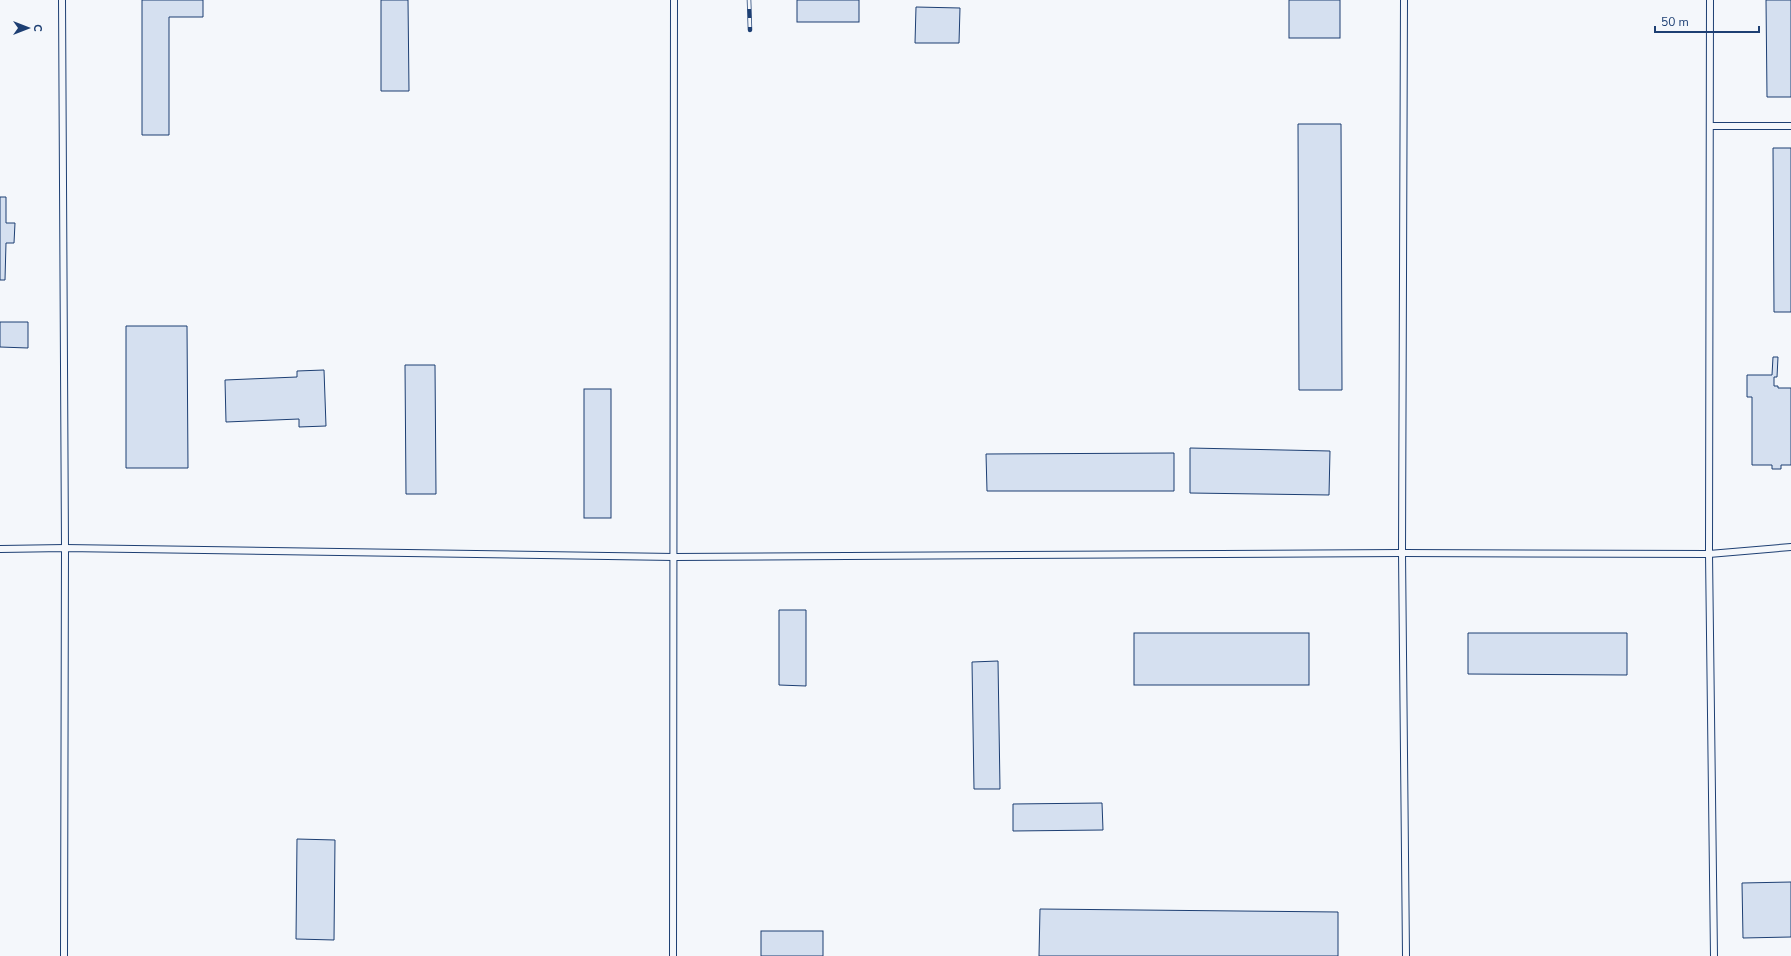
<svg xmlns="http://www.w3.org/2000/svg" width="1791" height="956" viewBox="0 0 1791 956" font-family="'Nunito Sans',sans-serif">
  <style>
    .building { fill: #d5e0f0; stroke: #1d3f73 }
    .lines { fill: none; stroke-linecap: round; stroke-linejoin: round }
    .lane-casing { stroke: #1d3f73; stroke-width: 8 }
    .lane { stroke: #f4f7fb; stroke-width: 6 }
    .rail-casing { stroke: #1d3f73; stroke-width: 4.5 }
    .rail { stroke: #f4f7fb; stroke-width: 3; stroke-dasharray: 9; stroke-linecap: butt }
  </style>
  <rect width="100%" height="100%" fill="#f4f7fb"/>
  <g class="building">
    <polygon points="142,0 203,0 203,17 169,17 169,135 142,135"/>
    <polygon points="381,0 408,0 409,91 381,91"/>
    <rect x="797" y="0" width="62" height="22"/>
    <rect x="1289" y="0" width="51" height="38"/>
    <polygon points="1766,0 1791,0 1791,97 1767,97"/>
    <polygon points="916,7 960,8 959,43 915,43"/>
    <polygon points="1298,124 1341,124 1342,390 1299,390"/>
    <polygon points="1773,148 1791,148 1791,312 1774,312"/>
    <polygon points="0,197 6,197 6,223 15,223 14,243 6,243 5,280 0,280"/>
    <polygon points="0,322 28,322 28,348 0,347"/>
    <polygon points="126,326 187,326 188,468 126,468"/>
    <polygon points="1773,357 1778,357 1777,377 1774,377 1774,386 1778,386 1778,388 1791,388 1791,465 1781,465 1781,469 1772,469 1772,465 1752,465 1752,397 1747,397 1747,375 1772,375"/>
    <polygon points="405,365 435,365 436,494 406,494"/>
    <polygon points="324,370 326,426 299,427 299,419 226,422 225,380 297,377 297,371"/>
    <rect x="584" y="389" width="27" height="129"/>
    <polygon points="1190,448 1330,451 1329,495 1190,493"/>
    <polygon points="1174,453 1174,491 987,491 986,454"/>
    <polygon points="779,610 806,610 806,686 779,685"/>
    <rect x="1134" y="633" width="175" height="52"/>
    <polygon points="1468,633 1627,633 1627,675 1468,674"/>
    <polygon points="998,661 1000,789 974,789 972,662"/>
    <polygon points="1102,803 1103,830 1013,831 1013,804"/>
    <polygon points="297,839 335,840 334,940 296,939"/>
    <polygon points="1791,882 1791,937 1743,938 1742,883"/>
    <polygon points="1040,909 1338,912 1338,956 1039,956"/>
    <rect x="761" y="931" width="62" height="25"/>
  </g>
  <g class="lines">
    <defs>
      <g id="lane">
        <polyline points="62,0 65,548 64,956"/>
        <polyline points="1404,0 1402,553 1406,956"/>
        <polyline points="1710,0 1709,554 1714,956"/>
        <polyline points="1710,126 1791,126"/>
        <polyline points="0,549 65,548 674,557 1402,553 1709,554 1791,547"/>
        <polyline points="673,956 674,0"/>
      </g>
    </defs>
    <use href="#lane" class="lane-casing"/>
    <use href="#lane" class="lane"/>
    <defs>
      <polyline id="rail" points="749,0 750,30"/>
    </defs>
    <use href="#rail" class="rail-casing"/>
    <use href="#rail" class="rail"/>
  </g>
  <g transform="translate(28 28) rotate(90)" stroke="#f4f7fb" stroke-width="3" paint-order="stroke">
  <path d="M0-3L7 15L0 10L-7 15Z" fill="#1d3f73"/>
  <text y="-6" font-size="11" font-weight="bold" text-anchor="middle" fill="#1d3f73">С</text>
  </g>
  <path d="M1655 26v6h104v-6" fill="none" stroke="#1d3f73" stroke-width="2"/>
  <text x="1661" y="26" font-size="12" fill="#1d3f73" stroke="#f4f7fb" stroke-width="3" paint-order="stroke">50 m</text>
</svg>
